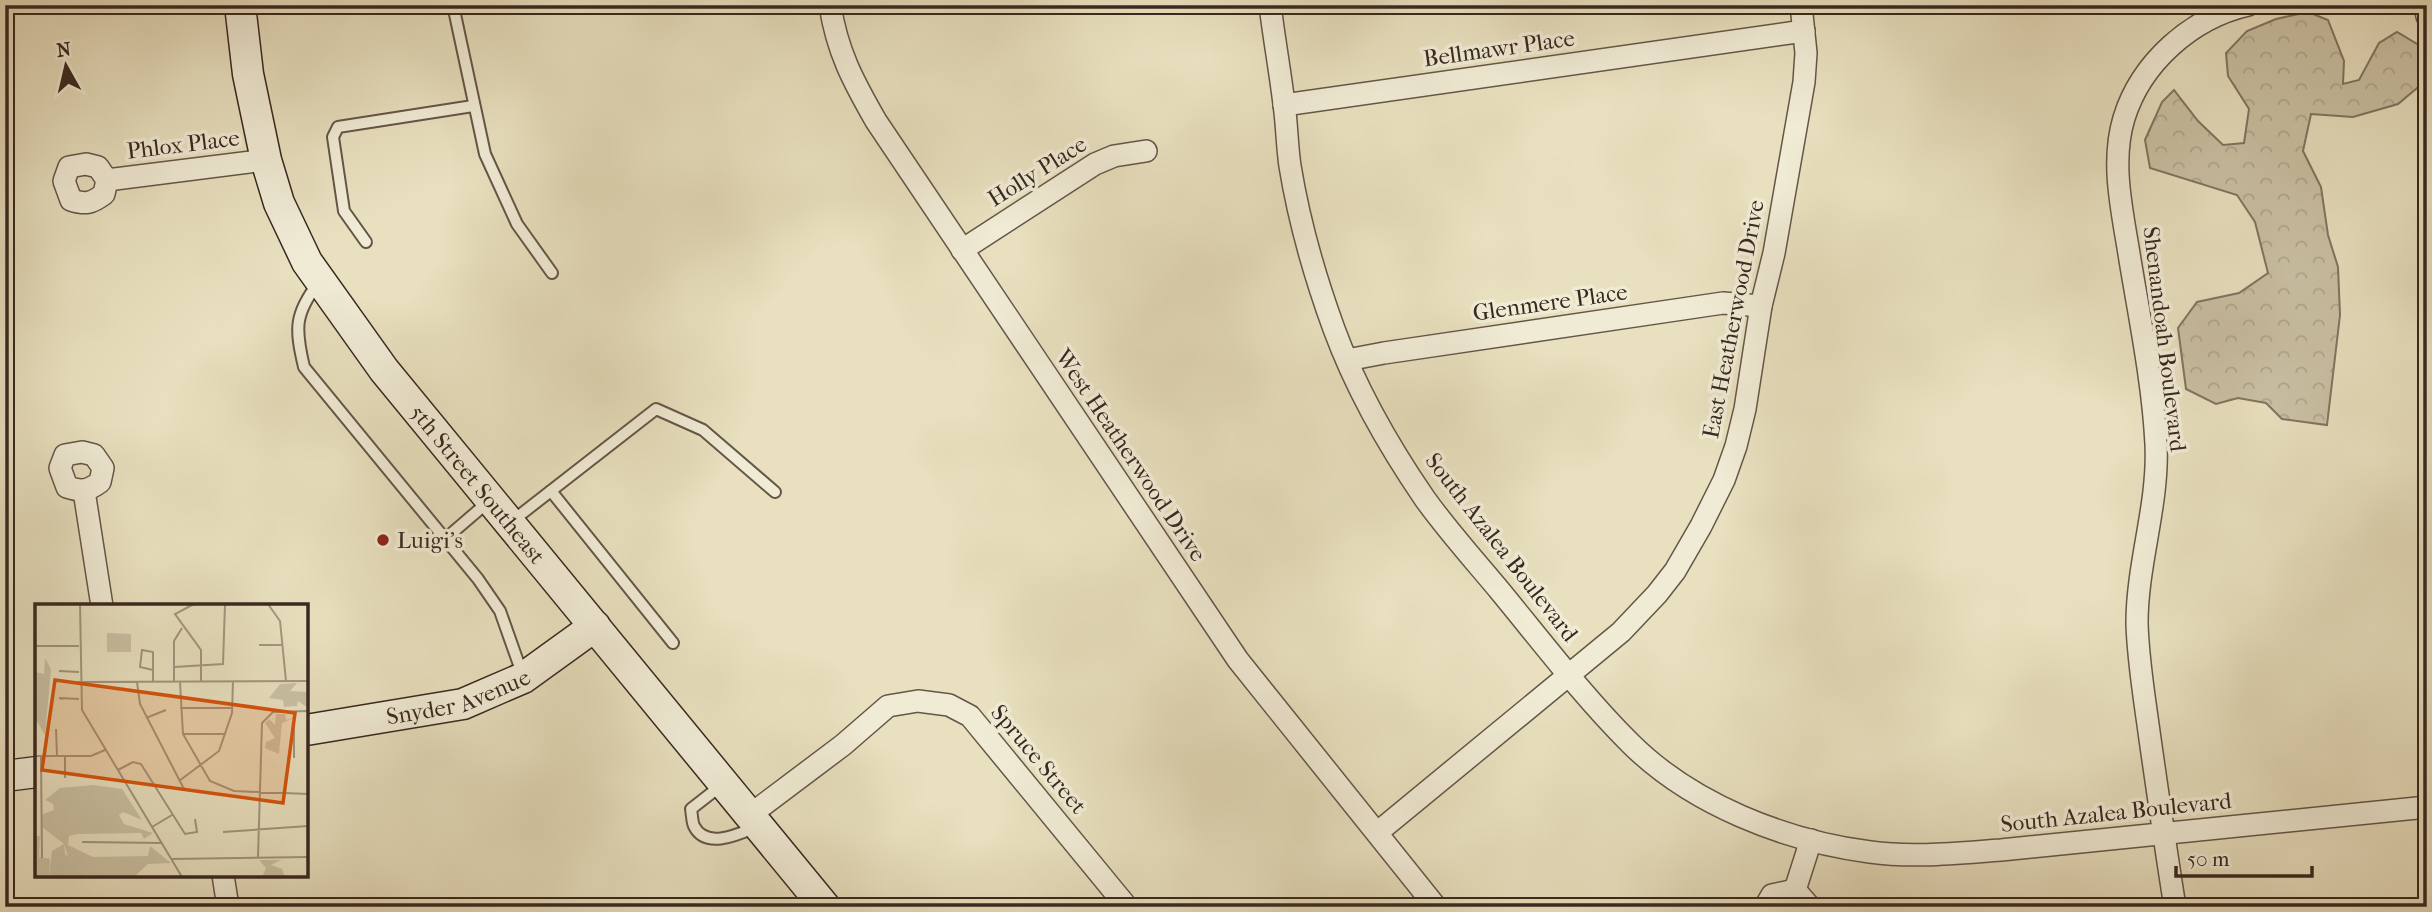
<svg xmlns="http://www.w3.org/2000/svg" width="2432" height="912" viewBox="0 0 2432 912" font-family="'IM FELL French Canon',serif">
  <style>
    .forest { fill: url(#forest-crowns); stroke: #827462; stroke-width: 2 }
    .lines { fill: none; stroke-linecap: round; stroke-linejoin: round }
    .lane-casing { stroke: #655648; stroke-width: 14 }
    .street-casing { stroke: #655648; stroke-width: 24 }
    .secondary-casing { stroke: #392820; stroke-width: 33 }
    .lane { stroke: #f0ebd5; stroke-width: 10 }
    .street { stroke: #f0ebd5; stroke-width: 21 }
    .secondary { stroke: #f0ebd5; stroke-width: 30 }
    .poi-dot { fill: #8f2418; stroke: #f0ebd5; stroke-width: 2.5 }
    .labels { text-anchor: middle; stroke-width: 7; stroke-linejoin: round; paint-order: stroke }
    .street-label { font-size: 23px; fill: #392820; stroke: #f0ebd5 }
    .poi-label { font-size: 23px; fill: #392820; stroke: #f0ebd5; text-anchor: start }
    .inset-road { fill: none; stroke: #a2967f; stroke-width: 2 }
    .view { fill: #d6540e; fill-opacity: 0.15; stroke: #d6540e; stroke-width: 3.5 }
    .inset-edge { fill: none; stroke: #392820; stroke-width: 3.5 }
  </style>
  <defs>
    <pattern id="forest-crowns" width="20" height="18" patternUnits="userSpaceOnUse" patternTransform="scale(1.75)"><rect width="20" height="18" fill="#cac1a4"/><path d="M2 6a3 3 0 1 1 6 0M12 15a3 3 0 1 1 6 0" fill="none" stroke="#aea68d"/></pattern>
  </defs>
  <rect width="100%" height="100%" fill="#e8e0bf"/>
  <filter id="stains"><feTurbulence type="fractalNoise" baseFrequency=".00286" numOctaves="4"/><feColorMatrix values="0 0 0 0 .2 0 0 0 0 .09 0 0 0 0 .02 0 0 0 .5 -.17"/></filter>
  <radialGradient id="worn" r=".72"><stop offset=".6" stop-color="#630" stop-opacity="0"/><stop offset="1" stop-color="#630" stop-opacity=".3"/></radialGradient>
  <polygon class="forest" points="2308,12 2328,20 2344,61 2343,84 2359,80 2379,43 2397,32 2427,50 2423,83 2398,104 2353,117 2311,114 2303,151 2321,187 2328,235 2338,267 2340,315 2327,425 2282,419 2266,403 2238,398 2216,404 2186,389 2178,328 2197,302 2239,293 2268,273 2255,222 2237,195 2150,168 2145,140 2162,102 2174,90 2198,121 2223,145 2244,143 2249,109 2228,76 2226,53 2247,31 2276,19"/>
  <g class="lines">
    <defs>
      <g id="lane">
        <polyline points="453,5 485,154 517,224 552,273"/>
        <polyline points="366,242 344,211 333,137 338,127 473,106"/>
        <path d="M319 282C294 314 295 329 304 367L478 579 500 611 523 676"/>
        <polyline points="551,491 673,643"/>
        <polyline points="511,522 656,409 703,430 775,492"/>
        <polyline points="445,539 488,502"/>
        <path d="M723 784 691 809C692 814 692 822 694 826 706 850 739 834 756 827"/>
      </g>
      <g id="street">
        <path d="M830 5C837 51 853 81 876 121L1238 660 1436 907"/>
        <path d="M1270 5C1274 38 1280 71 1284 104 1287 125 1287 146 1290 166 1299 221 1315 277 1334 329 1355 386 1390 448 1425 499 1448 531 1475 561 1500 591 1542 642 1583 696 1630 743 1691 804 1785 841 1870 852 1914 858 1958 853 2001 850L2427 807"/>
        <polyline points="2425,5 2427,16"/>
        <polyline points="1284,105 1804,31"/>
        <path d="M86 164 98 167 107 180 104 194C92 203 86 205 71 200L64 181 69 167Z"/>
        <polyline points="107,180 266,160"/>
        <polyline points="962,250 1095,164 1114,156 1146,151"/>
        <polyline points="1347,360 1384,353 1723,303 1761,306"/>
        <path d="M82 452 94 455 103 468 100 482C88 491 82 492 67 487L60 468 65 455Z"/>
        <polyline points="84,491 102,606"/>
        <polyline points="750,815 843,745 888,706 918,701 949,705 970,716 1127,907"/>
        <polyline points="1378,832 1621,632 1657,594 1675,571 1701,526 1724,480 1736,446 1745,409 1761,306 1774,253 1804,82 1806,53 1801,5"/>
        <polyline points="223,875 228,907"/>
        <polyline points="1795,890 1811,840"/>
        <polyline points="1795,890 1810,907"/>
        <polyline points="1765,907 1772,895 1795,890"/>
        <path d="M2175 907C2166 851 2158 795 2150 739 2145 701 2138 662 2137 623 2137 563 2159 504 2156 444 2153 384 2140 320 2130 260 2123 214 2110 164 2124 118 2141 63 2191 18 2248 5"/>
      </g>
      <g id="secondary">
        <path id="s1" d="M240 5 248 74 266 160 279 203 307 262 384 370 825 907"/>
        <path id="s2" d="M306 730 463 704 523 678 595 626"/>
        <polyline points="5,776 37,772"/>
      </g>
    </defs>
    <use href="#lane" class="lane-casing"/>
    <use href="#street" class="street-casing"/>
    <use href="#secondary" class="secondary-casing"/>
    <use href="#lane" class="lane"/>
    <use href="#street" class="street"/>
    <use href="#secondary" class="secondary"/>
  </g>
  <circle class="poi-dot" cx="383" cy="540" r="7"/>
  <g class="labels">
    <g class="street-label">
      <text transform="translate(1499 48) rotate(-8)" y="8">Bellmawr Place</text>
      <text transform="translate(183 144) rotate(-7)" y="8">Phlox Place</text>
      <text transform="translate(1037 171) rotate(-32)" y="8">Holly Place</text>
      <text transform="translate(1550 302) rotate(-8)" y="8">Glenmere Place</text>
      <text transform="translate(1733 319) rotate(-79)" y="8">East Heatherwood Drive</text>
      <text transform="translate(2165 339) rotate(83)" y="8">Shenandoah Boulevard</text>
      <text transform="translate(1131 455) rotate(56)" y="8">West Heatherwood Drive</text>
      <text dy="8" stroke="none"><textPath href="#s1" startOffset="548">5th Street Southeast</textPath></text>
      <text transform="translate(1502 547) rotate(52)" y="8">South Azalea Boulevard</text>
      <text dy="8" stroke="none"><textPath href="#s2" startOffset="156">Snyder Avenue</textPath></text>
      <text transform="translate(1039 759) rotate(50)" y="8">Spruce Street</text>
      <text transform="translate(2116 812) rotate(-6)" y="8">South Azalea Boulevard</text>
    </g>
    <g class="poi-label">
      <text x="397" y="548">Luigi's</text>
    </g>
  </g>
  <g transform="translate(35 604)">
    <rect width="273" height="273" fill="#e8e0bf"/>
    <path d="M72 29 96 30V48H72Z" fill="#cac1a4"/>
    <path d="M10 54 16 65 10 131 0 114V68L9 70ZM262 79 255 87 273 88V104L263 97 262 102 249 103 248 96 234 94 245 80ZM241 110H250L251 116 259 114 247 119 244 150 230 144 231 138 240 134 230 119 234 115 240 121ZM58 181 87 185 107 216 88 208 84 211 89 220 118 229 109 235 106 229 43 230 34 232 33 241 58 253 113 252 115 242 136 259 113 260 99 273H55L33 253 29 240 7 223 8 210 19 206 18 200 10 196 25 184ZM0 232H5L4 253 15 255 14 273H1ZM224 256H246L236 261 247 265 250 273H227L231 264Z" fill="#cac1a4"/>
    <path d="M29 240 30 250 55 273H14L17 247Z" fill="#cac1a4"/>
    <path class="inset-road" d="M45 0 47 106 147 273M159 0 140 10 166 46V78M233 0 245 17 251 77M224 41H247M0 42H44M139 63 188 60 190 0M118 66 105 63 107 46 118 48V78M28 67H24L44 68M43 78 273 77M102 78 105 100 149 185M139 78V37L147 24M145 78 148 130 175 177 199 187 273 190M28 95 24 94 44 95M145 104H198M111 114 131 106M21 125 22 152M148 130H190M0 152H56L70 146M6 152 7 254M259 154V107M83 166 98 158 106 160 150 230 162 228 160 215M30 174V152M144 177 184 147 197 109 198 77M117 223 137 211M188 228 273 222M47 238 127 239M223 253 227 119 238 108 273 107M136 255 273 253"/>
    <path class="view" d="M20 76 260 109 248 199 7 166Z"/>
    <rect width="273" height="273" class="inset-edge"/>
  </g>
  <rect width="2432" height="912" fill="none" stroke="#e8e0bf" stroke-width="28"/>
  <rect x="7" y="7" width="2418" height="898" fill="none" stroke="#392820" stroke-width="3.5"/>
  <rect x="14" y="14" width="2404" height="884" fill="none" stroke="#392820" stroke-width="2"/>
  <g transform="translate(66 66) rotate(352)" stroke="#f0ebd5" stroke-width="5" paint-order="stroke">
  <path d="M0-5L12 26L0 18L-12 26Z" fill="#392820"/>
  <text y="-10" font-size="19" font-weight="bold" text-anchor="middle" fill="#392820">N</text>
  </g>
  <path d="M2176 866v10h136v-10" fill="none" stroke="#392820" stroke-width="3.5"/>
  <text x="2187" y="866" font-size="21" fill="#392820" stroke="#f0ebd5" stroke-width="5" paint-order="stroke">50 m</text>
  <rect width="100%" height="100%" filter="url(#stains)"/>
  <rect width="100%" height="100%" fill="url(#worn)"/>
</svg>
